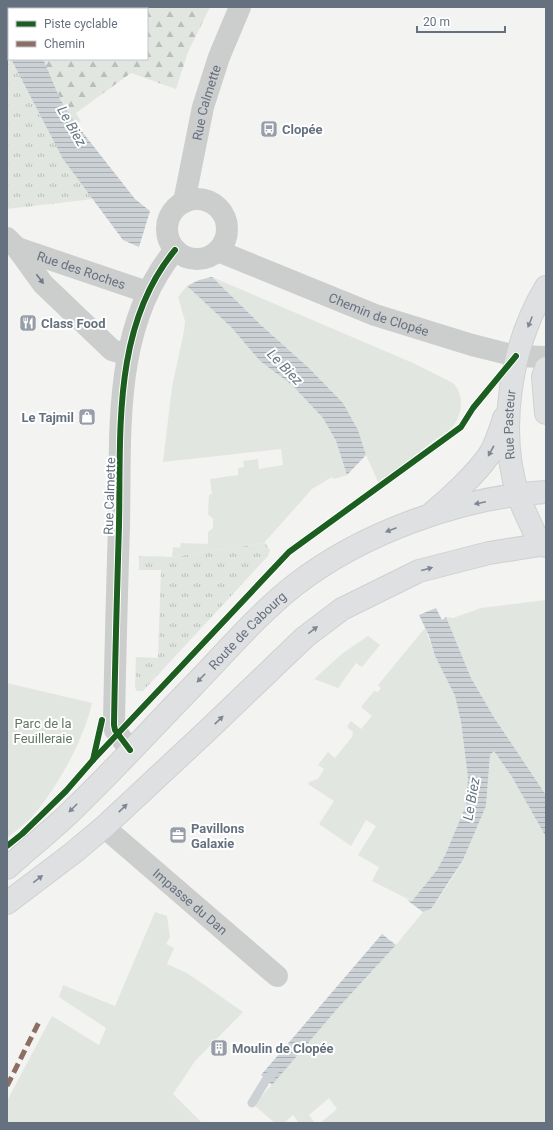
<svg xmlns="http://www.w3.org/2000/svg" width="553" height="1130" viewBox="0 0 553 1130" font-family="Roboto,sans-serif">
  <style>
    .grass { fill: url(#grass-tufts) }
    .forest { fill: url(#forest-firs) }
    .green { fill: #e2e6e0 }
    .water { fill: url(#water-rules) }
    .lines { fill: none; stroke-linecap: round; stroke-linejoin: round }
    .stream { stroke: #cbd1d5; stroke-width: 9 }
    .major-casing { stroke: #cfd0d0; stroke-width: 24 }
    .minor { stroke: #cccdcd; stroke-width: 22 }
    .major { stroke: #dfe0e1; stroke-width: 22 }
    .quiet { stroke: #8d6e63; stroke-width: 5; stroke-dasharray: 10 5; stroke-linecap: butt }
    .cycleway-casing { stroke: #fff; stroke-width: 8 }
    .cycleway { stroke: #1b5e20; stroke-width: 6 }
    .oneway { fill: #707a88 }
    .oneway2 { fill: #7e8793 }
    .labels { text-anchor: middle; stroke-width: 4; stroke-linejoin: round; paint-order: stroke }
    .street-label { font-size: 13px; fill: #667180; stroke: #fff }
    .poi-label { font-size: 13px; font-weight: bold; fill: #667180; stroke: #fff; text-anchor: start }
    .park-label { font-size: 13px; fill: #657764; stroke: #fff }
    .water-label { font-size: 14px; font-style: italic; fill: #667884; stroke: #fff }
  </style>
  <defs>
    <pattern id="grass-tufts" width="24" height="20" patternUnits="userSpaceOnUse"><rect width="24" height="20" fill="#e2e6e0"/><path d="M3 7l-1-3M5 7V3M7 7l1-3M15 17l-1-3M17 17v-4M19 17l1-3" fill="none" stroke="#bbbfbb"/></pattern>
    <pattern id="forest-firs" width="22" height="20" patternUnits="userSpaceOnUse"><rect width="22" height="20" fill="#e2e6e0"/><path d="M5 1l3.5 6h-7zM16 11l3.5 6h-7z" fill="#bbbfbb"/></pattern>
    <pattern id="water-rules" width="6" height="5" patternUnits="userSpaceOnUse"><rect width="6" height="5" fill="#cbd1d5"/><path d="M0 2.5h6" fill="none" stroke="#a9aeb2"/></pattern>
  </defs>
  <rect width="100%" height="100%" fill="#f3f3f2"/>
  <g class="grass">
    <polygon points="7,48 9,59 11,59 64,160 93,199 7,209"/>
    <polygon points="265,543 270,550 268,556 143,691 137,691 135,688 136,657 158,658 161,570 139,570 139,556 172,557"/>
  </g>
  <polygon class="forest" points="17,7 210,7 188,52 176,89 131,73 76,113 81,121 76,124 60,99 42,59 147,59 147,9 18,9"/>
  <g class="green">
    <path d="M212 277 413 363 453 383C464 394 463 412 454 425 449 432 439 437 432 442 414 456 397 470 378 482L366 455 358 430 343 403 309 368 262 326Z"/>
    <polygon points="187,286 231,327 260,361 292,385 323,418 336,441 347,475 334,479 332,477 312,489 264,543 172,557 173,547 180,548 181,543 208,544 208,532 213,528 213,519 208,514 209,495 212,494 210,479 238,475 238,468 244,467 243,461 258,459 259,469 283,465 281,449 163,462 172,387 184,331 185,321 178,297"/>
    <polygon points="546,600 546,795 495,719 471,678 446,617 453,618 481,608"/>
    <polygon points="425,628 435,656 455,696 461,722 468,778 466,805 446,853 437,870 412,901 372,881 379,867 358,855 376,826 366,820 351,846 319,824 334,801 308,784 309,782 318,779 324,769 318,765 328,752 335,758 352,737 353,732 347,727 351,721 361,729 372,716 361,707 374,691 378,692 381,688 378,685"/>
    <polygon points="368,636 380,645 362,667 356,663 338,688 314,679 343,653"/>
    <path d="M7 683 92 703C83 742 57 788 31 818 24 825 15 831 7 838Z"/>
    <polygon points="494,751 512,777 546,837 546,1123 320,1123 337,1109 329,1098 309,1115 315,1123 299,1123 293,1115 284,1123 275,1123 254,1105 338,1008 396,945 423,912 431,909 453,877 463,860 486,806 490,755"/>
    <polygon points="155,912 167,916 170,937 166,944 174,948 167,964 187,973 243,1012 195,1061 173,1094 202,1123 7,1123 7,1101 52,1016 99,1045 106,1028 59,997 63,985 115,1006"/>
  </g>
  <g class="water">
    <polygon points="7,7 17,7 18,9 9,9 9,53 7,48"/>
    <polygon points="11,59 43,59 60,99 76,124 135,199 150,211 139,247 123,240 63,159"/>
    <polygon points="212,277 262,326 309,368 343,403 358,430 366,455 347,475 336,441 323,418 292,385 260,361 231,327 187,286 199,280"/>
    <polygon points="436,608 442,620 446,617 471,678 495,719 546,795 546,837 512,777 494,751 490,755 486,806 463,860 431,909 423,912 407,900 412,901 437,870 446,853 466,805 468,778 461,722 455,696 435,656 429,636 419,615"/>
    <polygon points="382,934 396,945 338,1008 272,1085 261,1075"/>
  </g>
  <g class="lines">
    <polyline class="stream" points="252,1103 266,1080 274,1072"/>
    <defs>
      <g id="major">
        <polyline points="546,368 543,377 546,413"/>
        <path d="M432 513C449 499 477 473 489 455 496 444 500 431 504 418"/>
        <path id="s5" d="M540 545C533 528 524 512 518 495 497 429 511 345 546 287"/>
        <path id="s6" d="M7 868C25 852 43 837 61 821 107 778 150 730 194 685 226 652 258 614 295 585 362 533 461 497 546 492"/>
        <polyline points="7,903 73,853 104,827 209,729 305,637 342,609 419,571 489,553 540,545 546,546"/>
      </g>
    </defs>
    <use href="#major" class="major-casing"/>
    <g class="minor">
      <circle cx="197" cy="229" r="30"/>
      <path id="s1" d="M184 202 203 107 219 57 240 7"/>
      <polyline points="7,238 17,248 43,284 112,350 128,355"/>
      <path id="s2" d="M17 248 147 292"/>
      <path id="s3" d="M218 251 375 315 472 345 516 356 546 357"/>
      <path d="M130 750 115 730 114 725C115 659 117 592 119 525 121 432 112 326 175 250"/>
      <path id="s4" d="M104 827 277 976"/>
    </g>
    <use href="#major" class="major"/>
    <polyline class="quiet" points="7,1086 39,1022"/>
    <defs>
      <g id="cycleway">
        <path d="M130 750 115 730 114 725C115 659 117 592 119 525 121 432 112 326 175 250"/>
        <polyline points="93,760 289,552 461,427 473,408 516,356"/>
        <polyline points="7,846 22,834 66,791 93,760 102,720"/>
      </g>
    </defs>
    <use href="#cycleway" class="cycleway-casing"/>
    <use href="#cycleway" class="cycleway"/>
  </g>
  <defs><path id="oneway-solid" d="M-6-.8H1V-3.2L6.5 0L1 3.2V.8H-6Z"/></defs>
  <use class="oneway" href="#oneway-solid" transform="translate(40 279) rotate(53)"/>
  <g class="oneway2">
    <use href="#oneway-solid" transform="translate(530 322) rotate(112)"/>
    <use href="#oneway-solid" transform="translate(491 451) rotate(119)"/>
    <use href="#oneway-solid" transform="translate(480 503) rotate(168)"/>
    <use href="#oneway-solid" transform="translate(391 530) rotate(159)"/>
    <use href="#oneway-solid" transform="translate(427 569) rotate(-15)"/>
    <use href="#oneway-solid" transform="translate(313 630) rotate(-38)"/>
    <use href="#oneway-solid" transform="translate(201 678) rotate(134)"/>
    <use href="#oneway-solid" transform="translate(219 720) rotate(-44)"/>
    <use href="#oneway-solid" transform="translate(73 808) rotate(135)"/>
    <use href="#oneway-solid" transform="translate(123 808) rotate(-44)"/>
    <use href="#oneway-solid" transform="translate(38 879) rotate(-37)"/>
  </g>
  <defs>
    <symbol id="bus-square" viewBox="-11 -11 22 22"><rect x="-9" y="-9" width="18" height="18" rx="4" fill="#979ea8" stroke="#fff"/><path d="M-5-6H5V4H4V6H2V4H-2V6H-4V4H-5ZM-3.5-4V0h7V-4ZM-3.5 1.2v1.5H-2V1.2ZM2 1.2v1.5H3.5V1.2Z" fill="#fff"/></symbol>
    <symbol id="restaurant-square" viewBox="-11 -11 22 22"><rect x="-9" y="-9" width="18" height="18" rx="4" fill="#979ea8" stroke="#fff"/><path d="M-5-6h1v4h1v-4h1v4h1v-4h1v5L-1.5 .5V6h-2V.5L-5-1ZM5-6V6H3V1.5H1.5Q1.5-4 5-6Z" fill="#fff"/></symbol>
    <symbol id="shop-square" viewBox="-11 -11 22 22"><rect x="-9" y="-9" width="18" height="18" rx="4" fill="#979ea8" stroke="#fff"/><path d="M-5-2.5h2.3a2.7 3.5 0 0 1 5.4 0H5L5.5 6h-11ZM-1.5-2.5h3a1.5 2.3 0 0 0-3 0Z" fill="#fff"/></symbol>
    <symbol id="office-square" viewBox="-11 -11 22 22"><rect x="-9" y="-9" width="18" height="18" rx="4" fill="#979ea8" stroke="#fff"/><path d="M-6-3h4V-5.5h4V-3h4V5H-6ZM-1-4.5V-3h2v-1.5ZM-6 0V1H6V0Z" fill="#fff"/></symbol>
    <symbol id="building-square" viewBox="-11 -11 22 22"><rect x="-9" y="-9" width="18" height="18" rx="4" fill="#979ea8" stroke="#fff"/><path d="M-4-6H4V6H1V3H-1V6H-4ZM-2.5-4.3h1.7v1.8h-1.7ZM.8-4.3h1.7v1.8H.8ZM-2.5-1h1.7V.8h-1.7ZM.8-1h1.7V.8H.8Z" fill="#fff"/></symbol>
  </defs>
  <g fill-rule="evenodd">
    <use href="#bus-square" x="259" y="119" width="20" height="20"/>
    <use href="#restaurant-square" x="18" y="313" width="20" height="20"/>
    <use href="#shop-square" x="77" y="407" width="20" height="20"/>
    <use href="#office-square" x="168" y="825" width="20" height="20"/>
    <use href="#building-square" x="209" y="1038" width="20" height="20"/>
  </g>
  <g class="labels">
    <g class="street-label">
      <text dy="5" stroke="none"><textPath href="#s1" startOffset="102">Rue Calmette</textPath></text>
      <text dy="5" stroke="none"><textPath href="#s2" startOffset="68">Rue des Roches</textPath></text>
      <text dy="5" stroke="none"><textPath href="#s3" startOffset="173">Chemin de Clopée</textPath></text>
      <text dy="5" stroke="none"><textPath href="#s5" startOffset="126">Rue Pasteur</textPath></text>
      <text transform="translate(109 496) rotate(-88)" y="5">Rue Calmette</text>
      <text dy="5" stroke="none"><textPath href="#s6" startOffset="338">Route de Cabourg</textPath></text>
      <text dy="5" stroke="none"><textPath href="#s4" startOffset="114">Impasse du Dan</textPath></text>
    </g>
    <g class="poi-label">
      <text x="282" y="134">Clopée</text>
      <text x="41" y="328">Class Food</text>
      <text x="74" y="422" text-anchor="end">Le Tajmil</text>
      <text x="191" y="833">Pavillons<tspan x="191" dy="15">Galaxie</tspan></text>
      <text x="232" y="1053">Moulin de Clopée</text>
    </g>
    <g class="park-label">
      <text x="43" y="728">Parc de la<tspan x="43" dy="15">Feuilleraie</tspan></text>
    </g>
    <g class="water-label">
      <text transform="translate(72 126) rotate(60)" y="5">Le Biez</text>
      <text transform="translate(285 367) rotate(46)" y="5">Le Biez</text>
      <text transform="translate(471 799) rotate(-80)" y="5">Le Biez</text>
    </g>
  </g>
  <rect width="553" height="1130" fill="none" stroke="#667180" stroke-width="16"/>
  <rect x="8" y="8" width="140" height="52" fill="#ffffff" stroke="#c2c6cc"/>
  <rect x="16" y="21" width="20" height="6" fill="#1b5e20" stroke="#c2c6cc"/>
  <text x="44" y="28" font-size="12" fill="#667180">Piste cyclable</text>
  <rect x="16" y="41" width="20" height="6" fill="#8d6e63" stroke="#c2c6cc"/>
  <text x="44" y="48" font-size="12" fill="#667180">Chemin</text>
  <path d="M417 26v6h88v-6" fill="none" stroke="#667180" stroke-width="2"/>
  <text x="423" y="26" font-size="12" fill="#667180" stroke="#ffffff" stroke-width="3" paint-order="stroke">20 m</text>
</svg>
